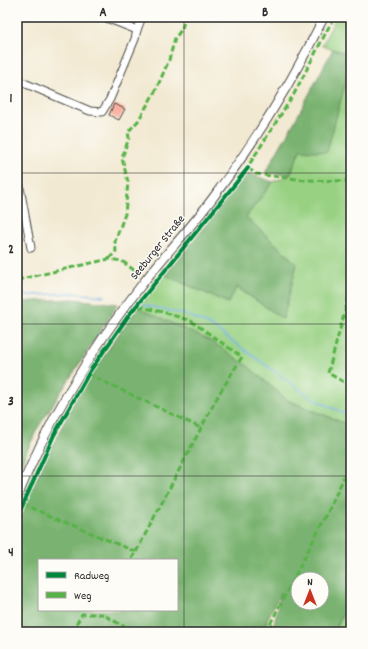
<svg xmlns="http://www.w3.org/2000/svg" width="368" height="649" viewBox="0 0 368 649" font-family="Dekko,sans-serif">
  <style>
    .green { fill: #99d183; stroke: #627e57 }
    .forest { fill: #7ab371; stroke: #526f4e; fill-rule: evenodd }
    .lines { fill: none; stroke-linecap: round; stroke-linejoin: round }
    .stream { stroke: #74afe5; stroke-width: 1.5 }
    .building { fill: #f9a18f }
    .minor-casing { stroke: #494844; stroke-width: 9 }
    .major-casing { stroke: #494844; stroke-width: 10 }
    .minor { stroke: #fff; stroke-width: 7 }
    .major { stroke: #fff; stroke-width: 8 }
    .quiet { stroke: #56b246; stroke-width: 3; stroke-dasharray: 6 3; stroke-linecap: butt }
    .cycleway-casing { stroke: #fdfcf7; stroke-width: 6 }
    .cycleway { stroke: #00873e; stroke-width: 4 }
    .grid { fill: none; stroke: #2b2b2b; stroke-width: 1; stroke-opacity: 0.55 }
    .labels { text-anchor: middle; stroke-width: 3; stroke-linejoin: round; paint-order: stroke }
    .street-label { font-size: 12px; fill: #2b2b2b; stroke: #fdfcf7 }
    .neatline { fill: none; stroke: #2b2b2b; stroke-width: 1.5 }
    .grid-label { font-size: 13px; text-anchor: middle; font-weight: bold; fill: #2b2b2b }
  </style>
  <rect width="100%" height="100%" fill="#fdfcf7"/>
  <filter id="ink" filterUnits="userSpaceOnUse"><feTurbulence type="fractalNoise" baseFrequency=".025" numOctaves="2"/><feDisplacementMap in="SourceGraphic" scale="8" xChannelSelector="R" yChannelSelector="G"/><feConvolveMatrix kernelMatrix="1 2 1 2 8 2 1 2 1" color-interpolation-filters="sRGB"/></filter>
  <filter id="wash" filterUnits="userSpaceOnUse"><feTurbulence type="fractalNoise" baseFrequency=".012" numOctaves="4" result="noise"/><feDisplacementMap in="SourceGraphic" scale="16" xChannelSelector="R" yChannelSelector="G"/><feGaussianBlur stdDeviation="0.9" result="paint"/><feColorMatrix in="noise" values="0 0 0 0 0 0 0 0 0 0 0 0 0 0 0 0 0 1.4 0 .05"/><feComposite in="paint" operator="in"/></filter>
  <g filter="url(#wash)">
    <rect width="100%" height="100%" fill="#f2e9d2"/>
    <g class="green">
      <polygon points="336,17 351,17 351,55 322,46"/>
      <polygon points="351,62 351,426 287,400 138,308 165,275 228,303 236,287 283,318 297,264 245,216 273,182 290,175 300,150 346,81"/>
      <polygon points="351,597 351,632 334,632"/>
      <polygon points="266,621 274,625 270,632 261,632"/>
    </g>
    <g class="forest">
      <polygon points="333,49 351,55 351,62 327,152 300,150 290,175 265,173 296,119"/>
      <polygon points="247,173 273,182 246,217 297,264 283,319 237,287 228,303 165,275"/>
      <polygon points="72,299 118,304 37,429 17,473 17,302"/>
      <path d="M138 308 211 341 249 367 287 400 351 426V597L334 632H287L274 625 281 592 261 632H17V517L76 398 129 318ZM39 560H177V610H39ZM298 579H322V603H298Z"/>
    </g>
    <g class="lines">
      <g class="stream">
        <polyline points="17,296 72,293 104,296"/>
        <polyline points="143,305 184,314 210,325 310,397 351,417"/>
      </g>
    </g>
    <g id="blocks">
      <polygon class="building" points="114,104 125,109 119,120 109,115"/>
    </g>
  </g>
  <g filter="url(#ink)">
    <use href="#blocks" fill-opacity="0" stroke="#494844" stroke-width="1"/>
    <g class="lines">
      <defs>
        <g id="minor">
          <polyline points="104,17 137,30 142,17"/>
          <polyline points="17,80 90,111 102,112 110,99 135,39 137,30"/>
          <polyline points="17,171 31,248"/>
        </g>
        <path id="major" d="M17 498C47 422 90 351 140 287 164 255 192 227 215 195 257 139 293 80 324 17"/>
      </defs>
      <use href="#minor" class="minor-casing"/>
      <use href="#major" class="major-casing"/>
      <use href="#minor" class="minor"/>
      <use href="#major" class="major"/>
      <g class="quiet">
        <polyline points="248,168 256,174 305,180 351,181"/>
        <polyline points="245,171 294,94 334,17"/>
        <polyline points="109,259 116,251 115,241 125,214 128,182 122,158 129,138 128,132 138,121 156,90 169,60 175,38 182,29 185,17"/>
        <polyline points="17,280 109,259 122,261 139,274"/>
        <polyline points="351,289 328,373 351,386"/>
        <polyline points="88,374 201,428"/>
        <polyline points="22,504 136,552 131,560"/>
        <polyline points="136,552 219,394 242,357 191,321 163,312 136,306"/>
        <polyline points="72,632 82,614 102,614 134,632"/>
        <path d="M259 632C274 623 275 624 290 632"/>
        <polyline points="266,632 326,516 351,462"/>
      </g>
      <defs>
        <polyline id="cycleway" points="17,518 54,435 90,371 129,315 248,168"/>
      </defs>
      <use href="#cycleway" class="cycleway-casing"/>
      <use href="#cycleway" class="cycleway"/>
    </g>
  </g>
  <path class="grid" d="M184 17V632M17 173H351M17 324H351M17 476H351"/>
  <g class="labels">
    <g class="street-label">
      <text transform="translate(157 247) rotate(-51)" y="4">Seeburger Straße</text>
    </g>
  </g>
  <rect width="368" height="649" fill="none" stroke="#fdfcf7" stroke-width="44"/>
  <rect x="38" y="559" width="140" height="52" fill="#fdfcf7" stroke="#a9a8a5"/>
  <rect x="46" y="572" width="20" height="6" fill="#00873e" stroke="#a9a8a5"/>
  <text x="74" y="579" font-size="12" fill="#2b2b2b">Radweg</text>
  <rect x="46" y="592" width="20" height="6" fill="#56b246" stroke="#a9a8a5"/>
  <text x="74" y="599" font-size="12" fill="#2b2b2b">Weg</text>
  <g transform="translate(310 591)"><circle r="19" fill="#fdfcf7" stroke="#a9a8a5"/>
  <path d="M0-3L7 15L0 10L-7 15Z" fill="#c8321e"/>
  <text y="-6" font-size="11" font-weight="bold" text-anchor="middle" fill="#2b2b2b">N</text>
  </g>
  <rect x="22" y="22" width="324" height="605" class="neatline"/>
  <g class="grid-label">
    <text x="103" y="16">A</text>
    <text x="265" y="16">B</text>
    <text x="11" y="102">1</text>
    <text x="11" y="253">2</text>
    <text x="11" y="405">3</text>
    <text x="11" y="556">4</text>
  </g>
</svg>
